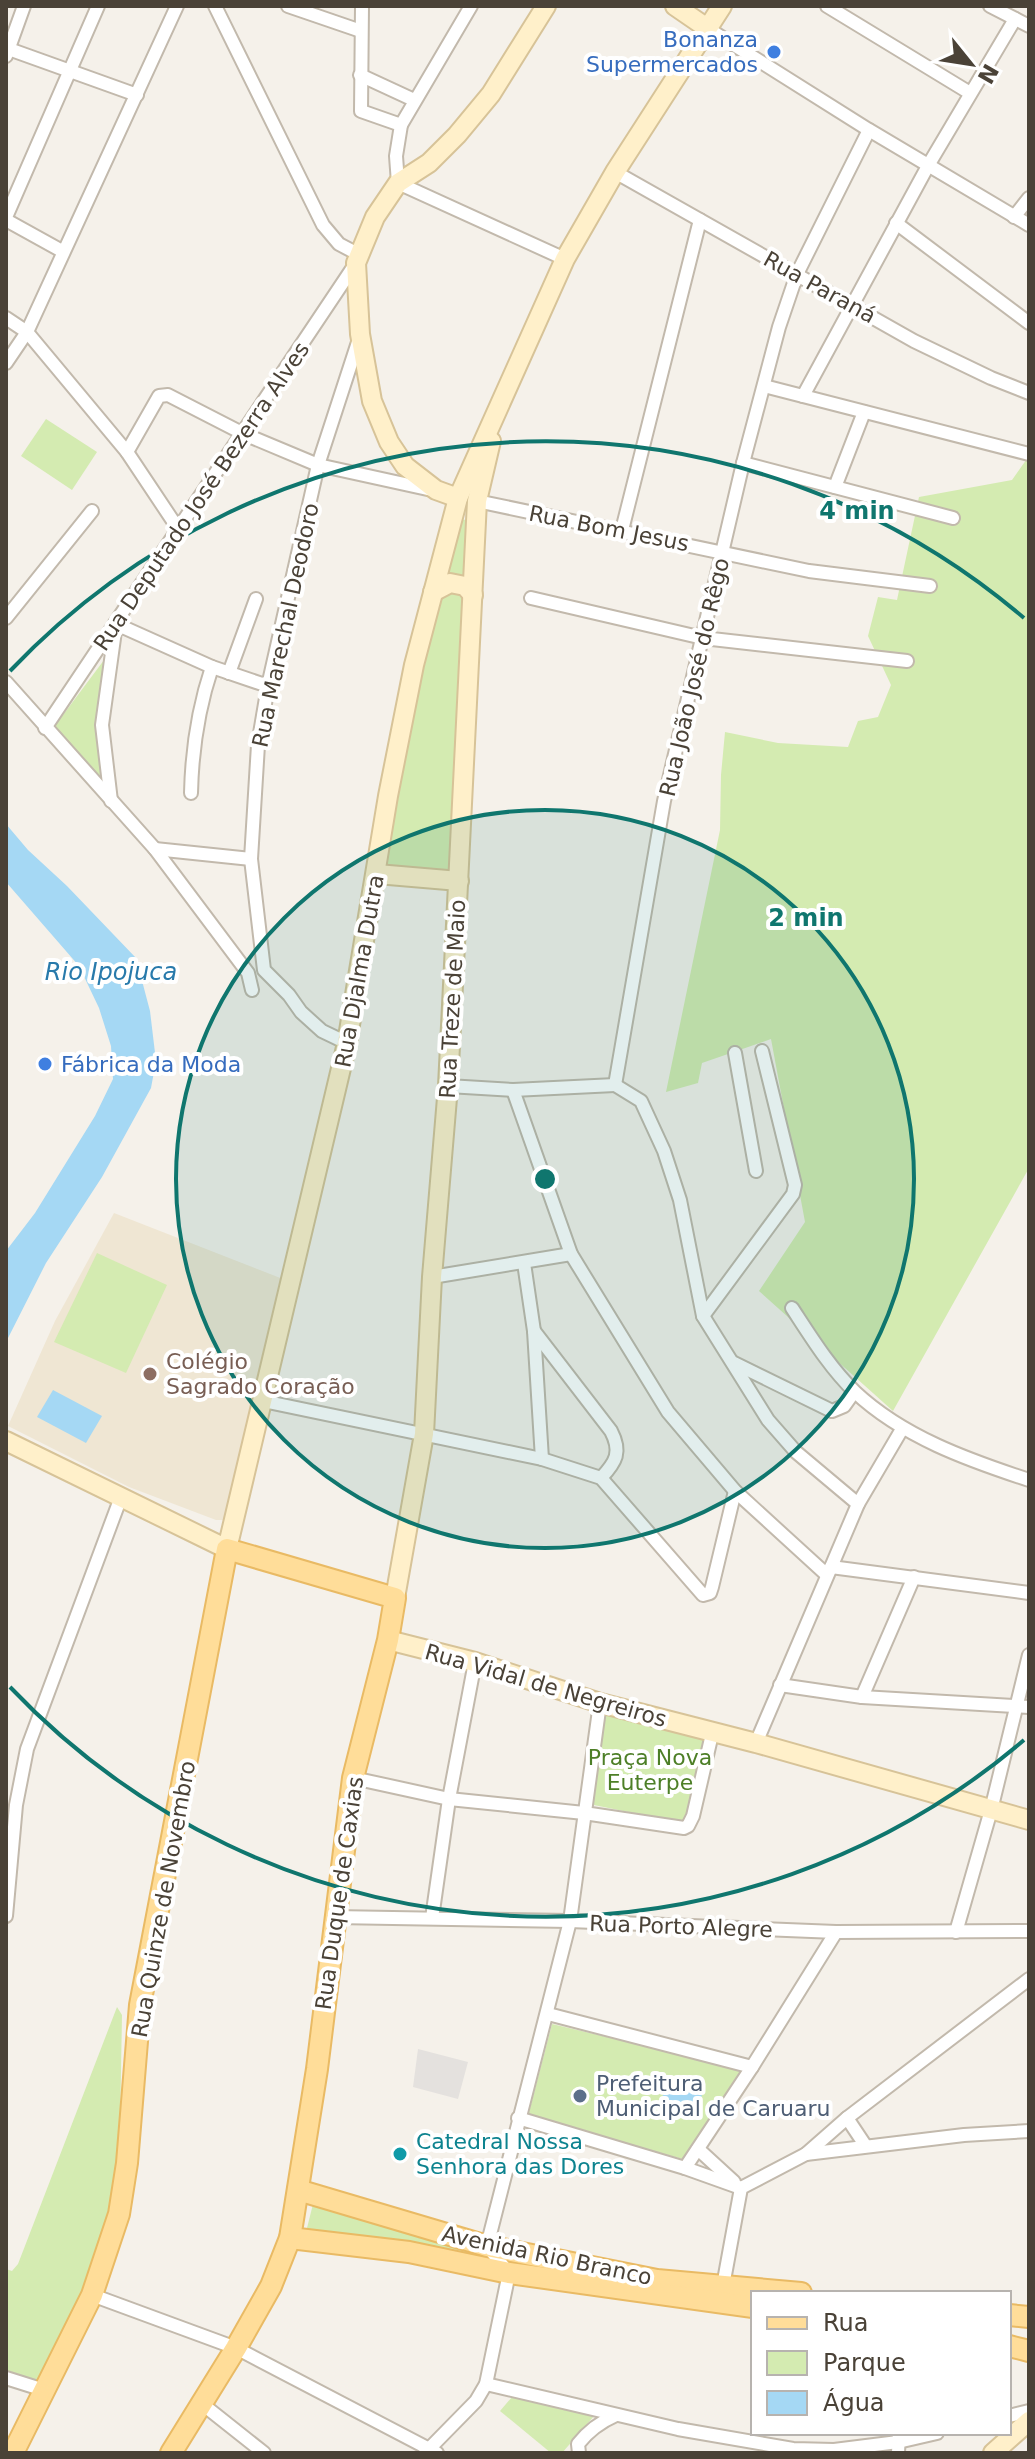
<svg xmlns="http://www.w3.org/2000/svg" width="1035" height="2459" viewBox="0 0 1035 2459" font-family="'DejaVu Sans',sans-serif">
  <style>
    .education { fill: #efe6d3 }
    .green { fill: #d4ebb1 }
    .parking { fill: #e4e1de }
    .water { fill: #a5d8f4 }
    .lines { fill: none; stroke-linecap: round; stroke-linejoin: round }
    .street-casing { stroke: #c2b9ac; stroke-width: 16 }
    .secondary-casing { stroke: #d7c398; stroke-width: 22 }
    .primary-casing { stroke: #e9ba64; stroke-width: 24 }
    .street { stroke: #fff; stroke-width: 12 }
    .secondary { stroke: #fff0ca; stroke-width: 18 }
    .primary { stroke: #fd9; stroke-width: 20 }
    .ring { fill: none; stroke: #0f766e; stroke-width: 4 }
    .shop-dot { fill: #3f7fe0; stroke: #fff; stroke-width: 3 }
    .education-dot { fill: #8d6e63; stroke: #fff; stroke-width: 3 }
    .service-dot { fill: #5c6f8a; stroke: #fff; stroke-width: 3 }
    .culture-dot { fill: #0f9aa8; stroke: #fff; stroke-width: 3 }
    .labels { text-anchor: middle; stroke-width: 8; stroke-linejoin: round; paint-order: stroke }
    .shop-label { font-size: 22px; fill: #366cbe; stroke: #fff; text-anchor: end }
    .street-label { font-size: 22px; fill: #4a4237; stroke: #fff }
    .education-label { font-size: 22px; fill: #785e54; stroke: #fff; text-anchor: start }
    .park-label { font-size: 22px; fill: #4d7f27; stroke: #fff }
    .service-label { font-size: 22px; fill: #4e5e75; stroke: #fff; text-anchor: start }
    .culture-label { font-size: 22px; fill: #0d838f; stroke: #fff; text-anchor: start }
    .water-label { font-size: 24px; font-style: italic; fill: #287aab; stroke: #fff }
    .centre { fill: #0f766e; stroke: #fff; stroke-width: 4 }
    .ring-label { font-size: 24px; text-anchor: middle; font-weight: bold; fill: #0f766e; stroke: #fff; stroke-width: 8; stroke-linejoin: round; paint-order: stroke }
  </style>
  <rect width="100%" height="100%" fill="#f5f1ea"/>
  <polygon class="education" points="114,1213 288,1281 225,1520 216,1520 129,1487 8,1426 55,1321"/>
  <g class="green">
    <polygon points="46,419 97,452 72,490 21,456"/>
    <polygon points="1029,456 1029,1168 893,1411 759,1291 805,1222 771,1039 702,1063 698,1083 666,1092 720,830 721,775 725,732 778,743 848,747 858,721 878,717 891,685 868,636 878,597 897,600 919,497 1012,480"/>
    <polygon points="456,519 468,520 454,885 380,877 392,798"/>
    <polygon points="110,652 103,684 106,788 54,727"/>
    <polygon points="97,1253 167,1285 126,1373 54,1342"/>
    <polygon points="603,1709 706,1736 687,1824 589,1804"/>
    <polygon points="117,2007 122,2015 119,2184 82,2307 41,2384 6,2372 6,2269 12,2271 18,2264"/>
    <polygon points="552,2024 746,2070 686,2160 528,2116"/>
    <polygon points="314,2200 478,2248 494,2264 305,2236"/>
    <polygon points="512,2397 594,2416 562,2453 551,2453 500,2411"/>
  </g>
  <polygon class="parking" points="418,2049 468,2062 458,2099 413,2087"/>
  <g class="water">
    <polygon points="6,824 28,850 67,886 136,958 150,1011 156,1061 151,1088 102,1177 46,1263 6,1342 6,1251 35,1213 95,1116 113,1079 111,1046 99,1008 79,966 6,882"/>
    <polygon points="53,1390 102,1416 86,1443 37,1417"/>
    <polygon points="667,2081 703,2091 697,2112 661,2102"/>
  </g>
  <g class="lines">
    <defs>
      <g id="street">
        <polyline points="215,6 323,225 339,244 360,255"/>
        <polyline points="288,6 361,31"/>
        <polyline points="362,6 361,111 401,125"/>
        <polyline points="471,6 401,125 396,156 398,183 565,259"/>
        <polyline points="827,6 970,93"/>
        <polyline points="990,6 1029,26"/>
        <polyline points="707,28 869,130 1029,225"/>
        <polyline points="6,48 137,95"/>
        <polyline points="6,56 24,6"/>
        <polyline points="360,75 414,100"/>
        <polyline points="615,172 914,341 991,378 1029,393"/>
        <polyline points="6,217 98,6"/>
        <polyline points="1014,217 1029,198"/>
        <polyline points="6,220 62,251"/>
        <polyline points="896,223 1029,323"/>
        <polyline points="6,318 27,332 127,452 179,530"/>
        <polyline points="6,363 27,332 177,6"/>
        <polyline points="764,386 1029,454"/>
        <polyline points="803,396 929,164 1015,19"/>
        <polyline points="127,452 159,396 168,395 244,434 318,465 432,490"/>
        <polyline points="743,463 953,518"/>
        <polyline points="835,487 864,412"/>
        <polyline points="477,501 809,571 930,586"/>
        <polyline points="622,530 700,220"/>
        <polyline points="531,598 703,638 907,661"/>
        <polyline points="6,618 92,511"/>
        <polyline points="229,673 256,599"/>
        <polyline points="6,682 155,849 248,973 252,990"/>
        <polyline points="45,728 356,263"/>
        <path d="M191 793C192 748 198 709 212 667"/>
        <polyline points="111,801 102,725 116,624 212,667 268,686"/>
        <polyline points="155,849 251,859"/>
        <polyline points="347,1043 322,1031 301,1012 289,995 264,970 251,859 258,745 268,686 318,465 359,339"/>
        <polyline points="735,1053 756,1171"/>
        <polyline points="615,1085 664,801 743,463 779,327 797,274 869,130"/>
        <polyline points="615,1085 641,1101 664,1151 680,1200 703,1316 768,1420 796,1452 858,1504"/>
        <polyline points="448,1086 513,1090 615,1085"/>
        <polyline points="513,1090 571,1254 668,1412 735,1491 827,1575"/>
        <polyline points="524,1263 534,1331 542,1459"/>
        <polyline points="432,1277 571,1254"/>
        <path d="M792 1308C811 1337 830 1368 855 1392 903 1437 968 1460 1029 1480"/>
        <polyline points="703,1316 793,1194 795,1185 762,1051"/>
        <path d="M534 1331 611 1431C622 1452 616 1462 601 1478"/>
        <polyline points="734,1363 832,1411 844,1406 854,1392"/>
        <polyline points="263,1401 542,1459 601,1478 703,1595 710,1593 712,1587 735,1491"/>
        <polyline points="831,1567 1029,1593"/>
        <polyline points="780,1685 862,1697 1029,1707"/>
        <polyline points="862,1697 914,1577"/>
        <polyline points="756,1743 858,1504 902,1429"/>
        <polyline points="353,1778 449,1799 584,1813 684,1828 688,1826 693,1816 712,1734"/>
        <polyline points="6,1916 16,1805 27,1749 121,1497"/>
        <polyline points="334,1917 570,1921 836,1932 1029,1931"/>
        <polyline points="432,1918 449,1799 475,1662"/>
        <polyline points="956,1932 991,1810 1029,1655"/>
        <polyline points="548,2014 752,2067"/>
        <polyline points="518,2118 685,2168 741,2188"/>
        <polyline points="847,2118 865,2145"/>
        <polyline points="698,2149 734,2182"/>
        <polyline points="806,2154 964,2135 1029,2131"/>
        <polyline points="685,2168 752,2067 836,1932"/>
        <polyline points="723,2286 741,2188 806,2154 847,2118 1029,1979"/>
        <polyline points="92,2295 236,2348 437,2453"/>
        <polyline points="6,2378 44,2390"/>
        <polyline points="486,2384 678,2429 793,2449 834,2450 898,2442 937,2433"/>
        <polyline points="201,2403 264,2453"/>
        <polyline points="1009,2416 1029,2411"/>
        <polyline points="425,2453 476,2401 486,2384 509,2273 487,2246 570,1921 600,1703"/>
        <path d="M579 2453 578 2444C589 2430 600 2422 616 2415"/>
        <polyline points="898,2453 899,2433"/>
      </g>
      <g id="secondary">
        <polyline points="675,6 707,28"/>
        <polyline points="458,498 436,490 405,466 389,442 372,401 360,334 356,263 375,217 398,183 429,163 457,135 491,94 546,6"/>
        <polyline points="433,592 450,583 465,586 473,595"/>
        <polyline points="377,874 459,881"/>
        <polyline points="6,1441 227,1549 347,1043 388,796 414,665 458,498 565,259 615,172 722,6"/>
        <polyline points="395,1598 424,1434 432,1277 448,1086 477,501 491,441"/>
        <polyline points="388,1640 475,1662 600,1703 756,1743 1029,1820"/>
        <polyline points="993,2453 1029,2421"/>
      </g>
      <g id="primary">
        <polyline points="298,2190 487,2246 657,2280 801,2293"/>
        <polyline points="290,2238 409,2252 509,2273 753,2307"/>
        <polyline points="1009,2315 1029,2317"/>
        <polyline points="1009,2346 1029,2351"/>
        <polyline points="13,2453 92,2295 119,2214 127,2163 140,2005 227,1549 395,1598 388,1640 353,1778 317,2069 290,2238 271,2286 236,2348 171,2453"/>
      </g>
    </defs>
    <use href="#street" class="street-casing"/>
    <use href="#secondary" class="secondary-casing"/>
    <use href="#primary" class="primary-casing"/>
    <use href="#street" class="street"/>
    <use href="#secondary" class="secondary"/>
    <use href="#primary" class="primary"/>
  </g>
  <circle cx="545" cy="1179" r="369" fill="#0f766e" fill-opacity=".12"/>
  <g class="ring">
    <circle cx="545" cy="1179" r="369"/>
    <path d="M1024 1740A738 738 0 0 1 10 1687M10 671A738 738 0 0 1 1024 618"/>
  </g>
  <g class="shop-dot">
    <circle cx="774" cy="52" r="8"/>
    <circle cx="45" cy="1064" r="8"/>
  </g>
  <circle class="education-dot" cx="150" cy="1374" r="8"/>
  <circle class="service-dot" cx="580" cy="2096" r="8"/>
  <circle class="culture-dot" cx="400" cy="2154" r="8"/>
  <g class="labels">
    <g class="shop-label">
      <text x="758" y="47">Bonanza<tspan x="758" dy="25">Supermercados</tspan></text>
      <text x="61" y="1072" text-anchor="start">Fábrica da Moda</text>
    </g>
    <g class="street-label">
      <text transform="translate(820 287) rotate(29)" y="8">Rua Paraná</text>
      <text transform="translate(201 496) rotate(-56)" y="8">Rua Deputado José Bezerra Alves</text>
      <text transform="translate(609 528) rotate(11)" y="8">Rua Bom Jesus</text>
      <text transform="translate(285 625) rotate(-78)" y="8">Rua Marechal Deodoro</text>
      <text transform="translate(694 677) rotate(-77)" y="8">Rua João José do Rêgo</text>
      <text transform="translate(359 971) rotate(-80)" y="8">Rua Djalma Dutra</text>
      <text transform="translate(452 999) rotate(-87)" y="8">Rua Treze de Maio</text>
      <text transform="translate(546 1685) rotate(16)" y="8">Rua Vidal de Negreiros</text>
      <text transform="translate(339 1893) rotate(-82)" y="8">Rua Duque de Caxias</text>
      <text transform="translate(163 1899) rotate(-80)" y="8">Rua Quinze de Novembro</text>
      <text transform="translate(681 1926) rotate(2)" y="8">Rua Porto Alegre</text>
      <text transform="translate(547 2255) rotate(12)" y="8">Avenida Rio Branco</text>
    </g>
    <g class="education-label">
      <text x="166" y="1369">Colégio<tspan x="166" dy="25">Sagrado Coração</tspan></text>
    </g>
    <g class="park-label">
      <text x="650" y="1765">Praça Nova<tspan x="650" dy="25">Euterpe</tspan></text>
    </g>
    <g class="service-label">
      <text x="596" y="2091">Prefeitura<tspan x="596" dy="25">Municipal de Caruaru</tspan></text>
    </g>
    <g class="culture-label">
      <text x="416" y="2149">Catedral Nossa<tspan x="416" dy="25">Senhora das Dores</tspan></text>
    </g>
    <g class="water-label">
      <text x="111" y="980">Rio Ipojuca</text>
    </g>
  </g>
  <circle cx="545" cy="1179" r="12" class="centre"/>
  <g class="ring-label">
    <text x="857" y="519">4 min</text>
    <text x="806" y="926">2 min</text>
  </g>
  <rect width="1035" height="2459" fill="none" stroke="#4a4237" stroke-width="16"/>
  <rect x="751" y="2291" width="260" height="144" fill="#ffffff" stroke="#b7b3af" stroke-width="2"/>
  <rect x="767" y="2317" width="40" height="12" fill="#ffdd99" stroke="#b7b3af" stroke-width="2"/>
  <text x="823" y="2331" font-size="24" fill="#4a4237">Rua</text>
  <rect x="767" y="2351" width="40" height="24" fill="#d4ebb1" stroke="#b7b3af" stroke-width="2"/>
  <text x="823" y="2371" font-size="24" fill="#4a4237">Parque</text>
  <rect x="767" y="2391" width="40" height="24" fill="#a5d8f4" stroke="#b7b3af" stroke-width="2"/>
  <text x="823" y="2411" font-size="24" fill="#4a4237">Água</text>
  <g transform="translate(971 64) rotate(120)" stroke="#ffffff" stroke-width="6" paint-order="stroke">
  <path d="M0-6L14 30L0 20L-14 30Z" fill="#4a4237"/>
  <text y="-12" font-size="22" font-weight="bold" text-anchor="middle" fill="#4a4237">N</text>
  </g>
</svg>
